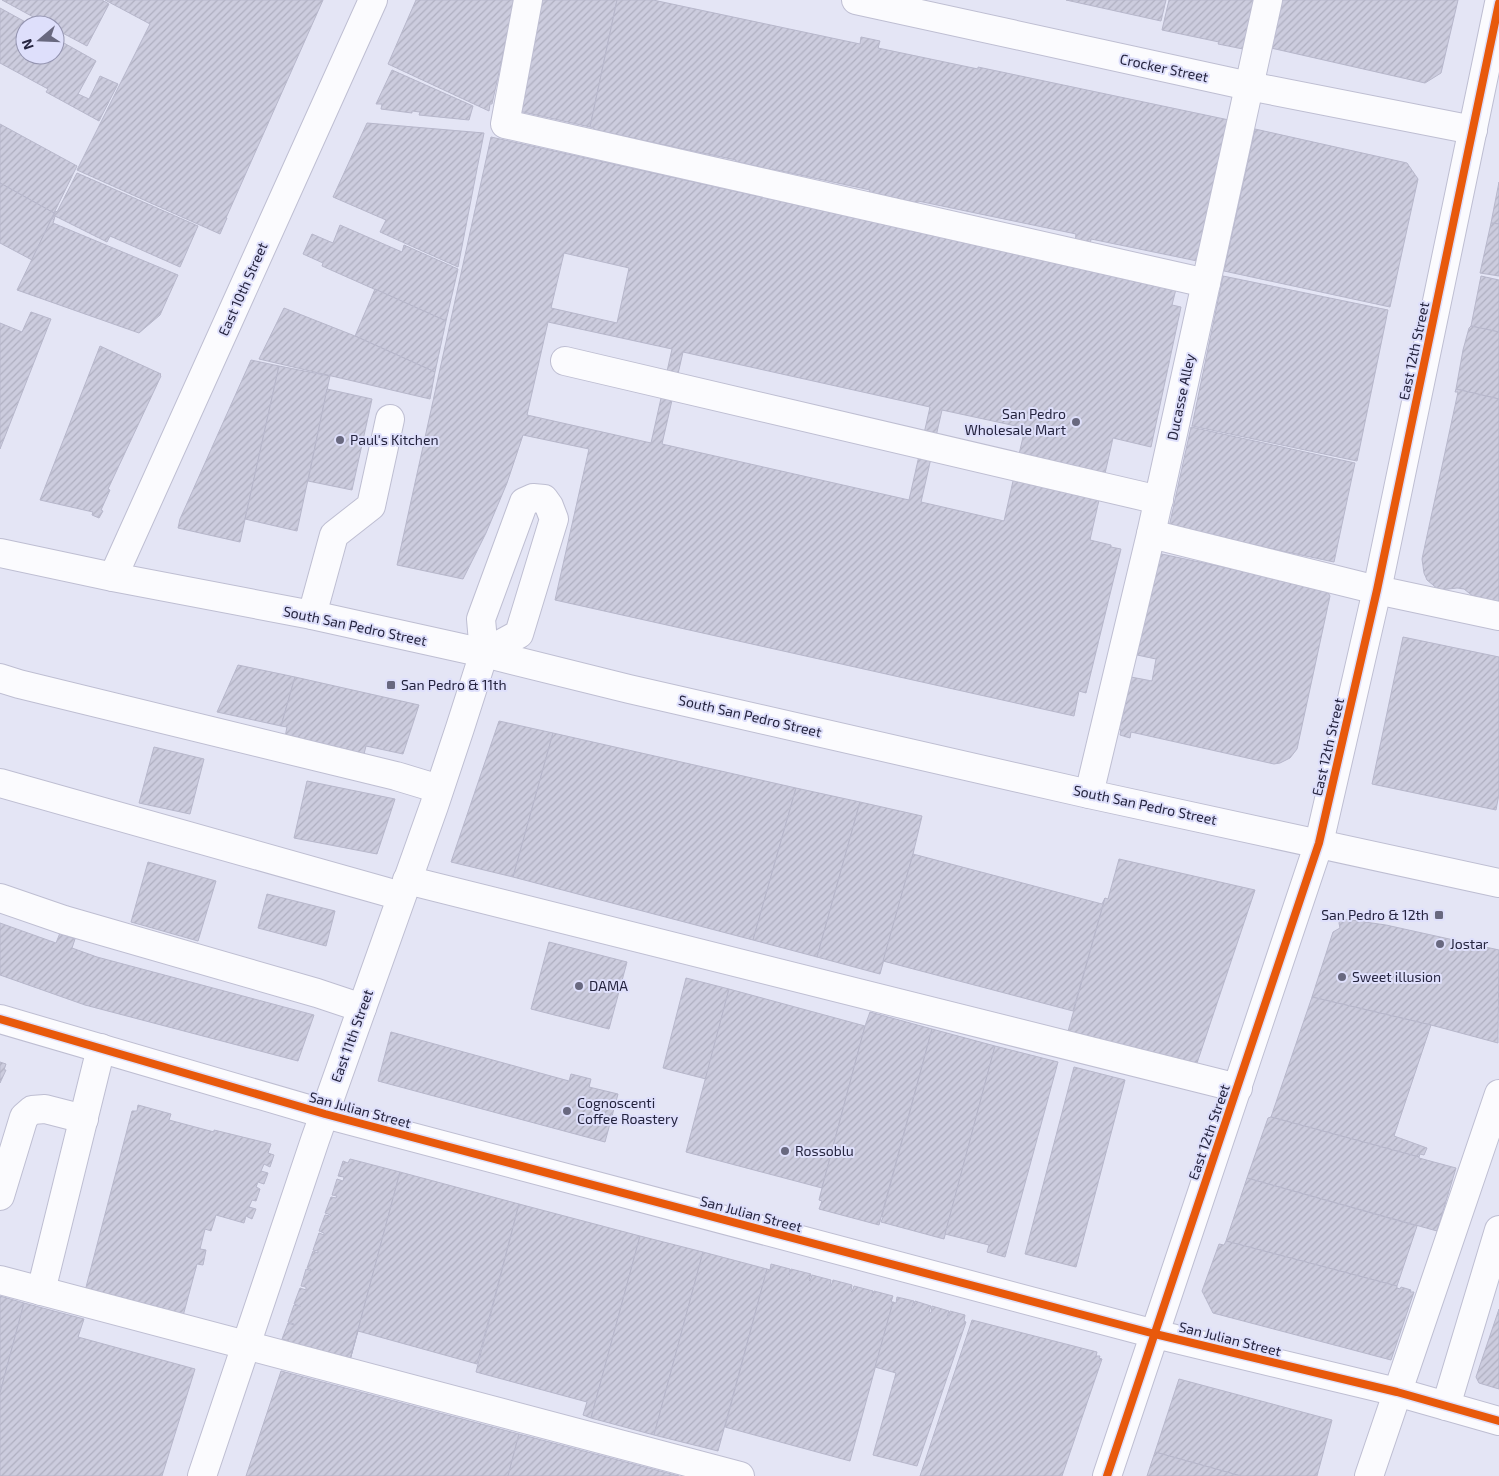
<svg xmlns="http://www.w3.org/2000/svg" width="1499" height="1476" viewBox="0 0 1499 1476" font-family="'Exo 2',sans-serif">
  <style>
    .building { fill: url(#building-hatch); stroke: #b7b7cb; fill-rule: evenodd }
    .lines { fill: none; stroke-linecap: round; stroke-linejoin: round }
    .minor-casing { stroke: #bebed2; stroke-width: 30 }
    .major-casing { stroke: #bebed2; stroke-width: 30 }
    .minor { stroke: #fbfbfe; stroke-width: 28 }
    .major { stroke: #fbfbfe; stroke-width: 28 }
    .cycleway-casing { stroke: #dedffb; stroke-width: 11 }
    .cycleway { stroke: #e8590c; stroke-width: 8 }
    .poi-dot { fill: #68687f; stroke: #dedffb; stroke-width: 2 }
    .labels { text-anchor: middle; stroke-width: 4; stroke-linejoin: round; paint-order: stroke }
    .street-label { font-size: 14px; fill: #25243f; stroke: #dedffb }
    .poi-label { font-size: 14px; fill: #25243f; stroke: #dedffb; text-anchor: start }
  </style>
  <defs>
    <pattern id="building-hatch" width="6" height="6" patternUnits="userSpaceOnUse" patternTransform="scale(1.25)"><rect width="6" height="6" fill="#ccccde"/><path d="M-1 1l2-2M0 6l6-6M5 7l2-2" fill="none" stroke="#afafc0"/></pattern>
  </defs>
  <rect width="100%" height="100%" fill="#e4e5f5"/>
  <g class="building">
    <polygon points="2,0 102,0 109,4 87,46 55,29 55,25 48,25"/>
    <polygon points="105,0 323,0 226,218 227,218 220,234 77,170 150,24"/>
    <polygon points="416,0 515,0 492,104 490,104 489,111 388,64"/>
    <polygon points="537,0 617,0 590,127 514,110"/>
    <polygon points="617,0 653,0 860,44 861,37 880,41 878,48 978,69 978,67 1229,120 1202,262 1091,239 1090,245 1075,242 1076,234 918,201 917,207 868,197 870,190 772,169 771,175 734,168 736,160 622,136 620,143 592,137 594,128 590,127"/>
    <polygon points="1066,0 1166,0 1161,21"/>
    <polygon points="1169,0 1261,0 1253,51 1218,44 1219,42 1162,30"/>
    <polygon points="1282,0 1458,0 1441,73 1425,83 1271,48"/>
    <polygon points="0,8 31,25 25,25 25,55 55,55 55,38 96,61 78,94 89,99 100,76 118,84 99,121 46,92 48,89 0,63"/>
    <polygon points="392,70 473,106 469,120 419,115 420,112 412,111 412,113 381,109 382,104 376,104"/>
    <polygon points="367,123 484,133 458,267 380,232 386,220 333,197"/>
    <polygon points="0,124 77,166 54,213 0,183"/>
    <polygon points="1255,129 1407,163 1418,179 1390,307 1224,271"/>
    <path d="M491 137 1176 289 1172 305 1181 307 1151 447 1113 438 1090 540 1111 545V547L1121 549 1086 693 1079 691 1074 716 555 600 589 449 523 435 507 483 486 533 463 579 397 565ZM564 253 629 268 617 323 551 308ZM548 322 672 349 651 443 527 415ZM683 352 930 407 909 500 662 444ZM942 410 1025 428 1004 521 921 502Z"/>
    <polygon points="77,173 198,226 180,267 110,236 107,242 55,216 54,220 52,218 56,211 57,212"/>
    <polygon points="1499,182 1499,224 1491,223"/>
    <polygon points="0,183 54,213 32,260 0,243"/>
    <polygon points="52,218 54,220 53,223 178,275 160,315 139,333 17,290"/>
    <polygon points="1491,223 1499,224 1499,276 1480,273"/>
    <polygon points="340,225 402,252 404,245 458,269 446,321 322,266 323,263 303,254 312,234 333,243"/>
    <polygon points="1223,276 1388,310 1357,461 1192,426"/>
    <polygon points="1481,276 1499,280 1499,332 1471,326"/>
    <polygon points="375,289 446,321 435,372 355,336"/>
    <polygon points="284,308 355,336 435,372 430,399 259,359"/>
    <polygon points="31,312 51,319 0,449 0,323 22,332"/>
    <polygon points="1471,326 1499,332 1499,399 1456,389 1463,350 1469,328"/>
    <polygon points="100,346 161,374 160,375 161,376 108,489 110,490 101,510 103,511 99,518 92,515 93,512 40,500"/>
    <polygon points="251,360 279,366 240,542 178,528 180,519"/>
    <polygon points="279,366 330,376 297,531 245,519"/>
    <polygon points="327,389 372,399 352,490 308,481"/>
    <polygon points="1456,389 1499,399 1499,603 1474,597 1464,589 1457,588 1439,590 1427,580 1424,573 1422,559 1458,392 1455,392"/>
    <polygon points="1191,427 1355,463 1334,562 1169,527"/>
    <polygon points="1157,553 1326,589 1330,596 1297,749 1290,758 1280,763 1274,764 1131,732 1130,738 1120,735 1121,730 1118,729 1120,718 1122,719 1131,677 1152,681 1156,659 1137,655"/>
    <polygon points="1403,637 1499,657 1499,794 1496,810 1372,784"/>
    <polygon points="238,665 295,677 281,726 217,712"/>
    <polygon points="295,677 419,705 403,754 366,746 364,754 285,737 287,727 281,726"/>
    <polygon points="499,721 553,733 513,877 451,862"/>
    <polygon points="553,733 796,788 753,940 513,877"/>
    <polygon points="154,747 204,759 190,814 139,803"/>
    <polygon points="307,781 395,799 377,854 294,838"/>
    <polygon points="796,788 860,802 817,957 753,940"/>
    <polygon points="860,802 922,816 913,854 880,974 817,957"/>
    <polygon points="913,854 1102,904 1105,898 1073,1011 883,961"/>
    <polygon points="1119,859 1255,890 1195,1069 1067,1035 1105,898 1108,899"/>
    <polygon points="148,862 216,881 198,941 131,922"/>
    <polygon points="267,894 335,911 326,946 258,928"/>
    <polygon points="1344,919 1386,925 1499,950 1498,1043 1431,1025 1312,997 1333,932 1340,928 1339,923 1340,920"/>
    <polygon points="0,923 56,943 60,933 75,939 72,948 97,957 314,1015 298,1061 85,1005 0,975"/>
    <polygon points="549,942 627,962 609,1029 531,1009"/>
    <polygon points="686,978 729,989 706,1079 663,1068"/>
    <polygon points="729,989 865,1026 822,1188 686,1152"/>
    <polygon points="1312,997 1431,1025 1394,1136 1427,1148 1424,1155 1420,1154 1419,1157 1271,1117"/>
    <polygon points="870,1012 932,1029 879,1225 819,1209 822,1201 819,1200 822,1188 865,1026"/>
    <polygon points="932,1029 995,1046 944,1239 881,1222 883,1217 882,1216"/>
    <polygon points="391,1032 569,1081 571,1074 591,1079 589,1087 618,1094 605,1142 378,1081"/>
    <polygon points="995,1046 1058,1062 1005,1257 987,1252 989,1245 945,1234"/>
    <polygon points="0,1062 6,1064 4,1070 6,1070 0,1083"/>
    <polygon points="1074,1067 1125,1080 1076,1267 1025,1254"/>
    <polygon points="138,1105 171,1114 169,1120 214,1132 214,1130 271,1144 268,1153 274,1155 270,1167 264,1164 261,1171 268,1173 264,1184 258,1182 256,1187 260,1189 256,1201 252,1200 249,1207 256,1209 252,1219 246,1216 244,1223 216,1215 211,1231 205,1229 200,1249 206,1250 203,1265 197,1264 183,1316 85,1291 132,1111 137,1111"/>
    <polygon points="1271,1117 1419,1157 1419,1158 1456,1168 1437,1231 1247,1178 1268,1118"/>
    <polygon points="350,1159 400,1172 350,1360 287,1344 289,1341 282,1339 288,1323 294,1325 294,1324 288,1322 294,1305 300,1307 300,1306 294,1304 300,1288 306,1290 306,1287 301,1286 306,1269 312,1271 312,1270 307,1268 313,1251 318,1253 318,1251 313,1250 319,1233 324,1235 324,1233 319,1231 325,1215 330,1216 331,1215 325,1213 331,1197 336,1198 337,1196 332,1195 337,1179 343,1181 344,1177 338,1176 343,1161 348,1163"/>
    <polygon points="400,1172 519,1204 477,1364 358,1331 350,1360"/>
    <polygon points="1247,1178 1417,1226 1397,1286 1226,1241"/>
    <polygon points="519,1204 640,1236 591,1418 583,1415 587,1402 476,1372"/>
    <polygon points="640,1236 703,1252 654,1435 591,1418"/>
    <polygon points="1226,1241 1397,1286 1397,1288 1400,1289 1401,1287 1411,1290 1410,1292 1414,1292 1391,1360 1213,1313 1202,1291 1219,1244 1224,1245"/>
    <polygon points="703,1252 767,1269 718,1451 654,1435"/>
    <polygon points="771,1264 790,1269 789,1275 791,1269 811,1274 809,1280 810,1281 812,1275 831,1280 830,1286 831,1286 833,1280 852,1285 851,1291 852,1292 854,1286 873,1291 871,1297 872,1297 874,1291 893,1296 891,1302 893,1302 850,1461 725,1427 767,1269 770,1270"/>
    <polygon points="0,1296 24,1303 0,1393"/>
    <polygon points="897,1297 914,1301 912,1307 913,1308 915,1301 931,1306 929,1312 931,1313 932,1306 949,1311 947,1317 948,1317 950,1311 965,1315 964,1321 966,1322 917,1466 873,1455 896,1373 875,1367 893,1302 896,1303"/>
    <polygon points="24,1303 84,1319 78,1337 195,1369 162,1476 0,1476 0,1393"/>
    <polygon points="1499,1309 1499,1389 1479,1383 1476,1377"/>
    <polygon points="972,1320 1097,1352 1096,1356 1100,1356 1099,1358 1102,1359 1062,1476 920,1476"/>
    <polygon points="281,1371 519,1434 508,1476 246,1476"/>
    <polygon points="1179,1379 1332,1420 1317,1476 1241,1476 1155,1452"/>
    <polygon points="519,1434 679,1476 508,1476"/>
    <polygon points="1155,1452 1241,1476 1147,1476"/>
  </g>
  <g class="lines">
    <defs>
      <g id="minor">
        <polyline points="528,0 505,124 1206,283"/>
        <polyline points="856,0 1249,86 1473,130"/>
        <polyline points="565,361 1159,500"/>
        <polyline points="1151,534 1377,590 1499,616"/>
        <polyline points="113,577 373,0"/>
        <polyline points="312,615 334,535 371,506 390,419"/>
        <polyline points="0,678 19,684 396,776 439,789"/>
        <polyline points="0,783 401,896"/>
        <polyline points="1089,794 1151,534 1268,0"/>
        <polyline points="407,880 1238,1088"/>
        <polyline points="0,898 64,920 317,993 362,1008"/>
        <polyline points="0,1019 325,1114 1155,1334 1397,1392 1499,1421"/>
        <polyline points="0,1196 24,1117 32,1110 45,1109 84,1119"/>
        <polyline points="0,1280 740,1476"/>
        <polyline points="41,1291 101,1048"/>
        <polyline points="1446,1406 1499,1230"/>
        <polyline points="202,1476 315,1140 434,806 460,728 484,653 481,619 524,502 533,498 544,499 549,506 554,519 519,634 484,653"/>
        <polyline points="1107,1476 1319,843 1377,590 1499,3"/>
        <polyline points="1369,1476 1499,1094"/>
      </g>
      <polyline id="major" points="0,553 113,577 312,615 484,653 629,689 1089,794 1499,883"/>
    </defs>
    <use href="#minor" class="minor-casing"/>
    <use href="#major" class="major-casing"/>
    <use href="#minor" class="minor"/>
    <use href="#major" class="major"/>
    <defs>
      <g id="cycleway">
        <polyline points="0,1019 325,1114 1155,1334 1397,1392 1499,1421"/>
        <polyline points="1107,1476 1319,843 1377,590 1499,3"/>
      </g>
    </defs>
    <use href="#cycleway" class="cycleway-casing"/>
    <use href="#cycleway" class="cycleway"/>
  </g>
  <g class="poi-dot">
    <circle cx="1076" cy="422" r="5"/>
    <circle cx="340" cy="440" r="5"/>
    <rect x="386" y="680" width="10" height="10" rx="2.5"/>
    <rect x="1434" y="910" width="10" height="10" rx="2.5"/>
    <circle cx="1440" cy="944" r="5"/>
    <circle cx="1342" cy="977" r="5"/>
    <circle cx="579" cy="986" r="5"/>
    <circle cx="567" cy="1111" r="5"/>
    <circle cx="785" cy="1151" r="5"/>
  </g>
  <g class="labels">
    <g class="street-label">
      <text transform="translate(1164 68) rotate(12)" y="5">Crocker Street</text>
      <text transform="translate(243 289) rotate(-66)" y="5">East 10th Street</text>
      <text transform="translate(1414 351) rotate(-78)" y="5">East 12th Street</text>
      <text transform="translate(1181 397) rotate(-78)" y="5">Ducasse Alley</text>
      <text transform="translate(355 626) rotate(12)" y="5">South San Pedro Street</text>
      <text transform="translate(750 716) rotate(13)" y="5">South San Pedro Street</text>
      <text transform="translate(1328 747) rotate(-77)" y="5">East 12th Street</text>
      <text transform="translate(1145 805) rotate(12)" y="5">South San Pedro Street</text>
      <text transform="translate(352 1036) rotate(-70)" y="5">East 11th Street</text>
      <text transform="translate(360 1110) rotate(15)" y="5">San Julian Street</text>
      <text transform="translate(1209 1132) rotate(-71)" y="5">East 12th Street</text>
      <text transform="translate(751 1214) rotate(15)" y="5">San Julian Street</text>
      <text transform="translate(1230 1339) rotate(14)" y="5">San Julian Street</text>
    </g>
    <g class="poi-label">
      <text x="1066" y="419" text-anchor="end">San Pedro<tspan x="1066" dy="16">Wholesale Mart</tspan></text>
      <text x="350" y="445">Paul's Kitchen</text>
      <text x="401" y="690">San Pedro &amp; 11th</text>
      <text x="1429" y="920" text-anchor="end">San Pedro &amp; 12th</text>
      <text x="1450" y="949">Jostar</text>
      <text x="1352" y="982">Sweet illusion</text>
      <text x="589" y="991">DAMA</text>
      <text x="577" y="1108">Cognoscenti<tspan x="577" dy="16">Coffee Roastery</tspan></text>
      <text x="795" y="1156">Rossoblu</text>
    </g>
  </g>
  <g transform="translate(40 40) rotate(251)"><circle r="24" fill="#dedffb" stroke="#9494b0"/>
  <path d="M0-4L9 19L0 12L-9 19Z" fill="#68687f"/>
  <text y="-8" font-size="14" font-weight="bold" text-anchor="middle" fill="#25243f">N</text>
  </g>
</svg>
